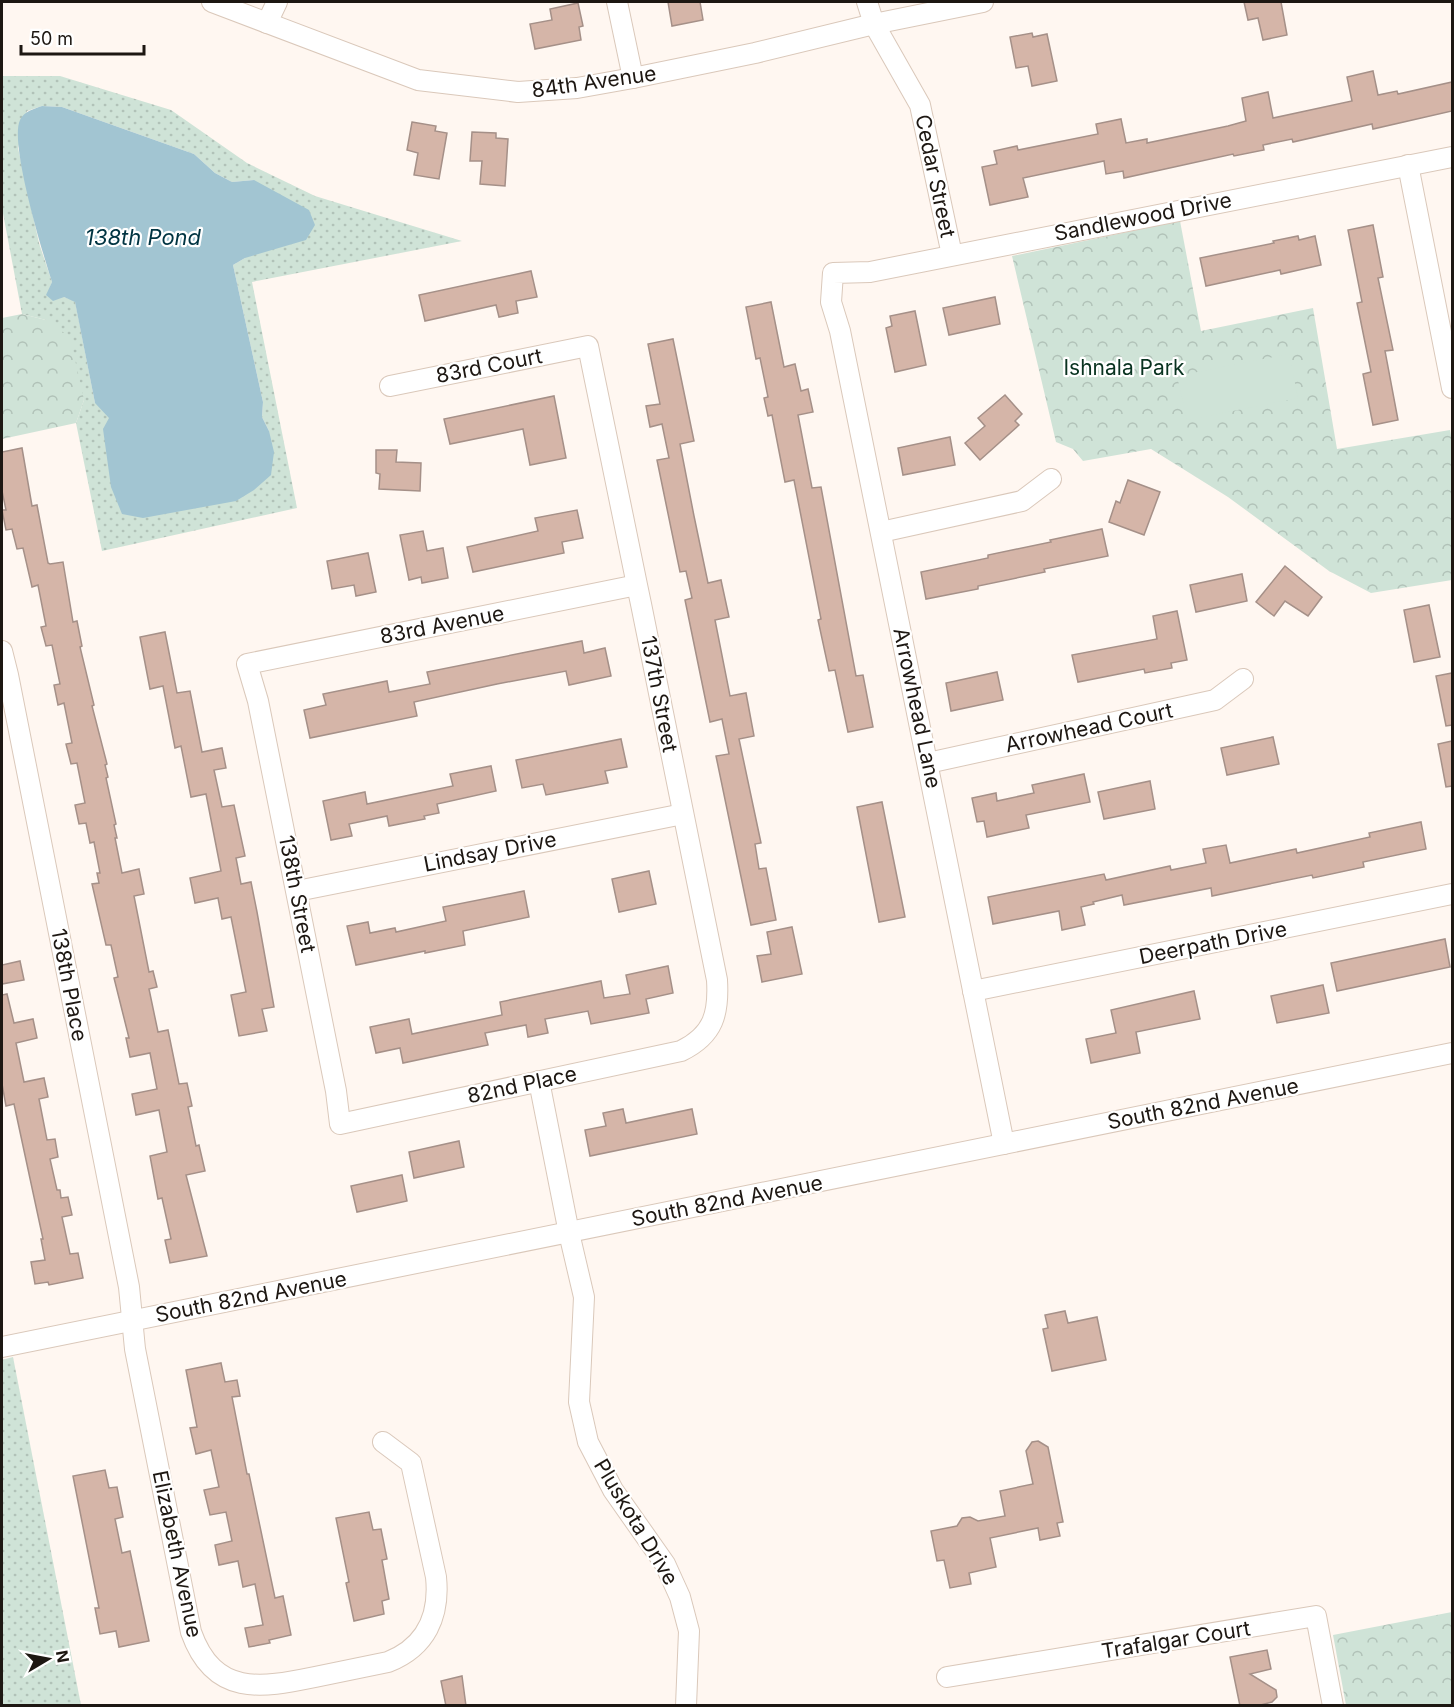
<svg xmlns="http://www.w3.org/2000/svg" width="1454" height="1707" viewBox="0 0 1454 1707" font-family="Inter,sans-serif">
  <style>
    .grass { fill: url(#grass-dots); fill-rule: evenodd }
    .park { fill: url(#park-crowns) }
    .pitch { fill: #cfe3d7 }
    .water { fill: #a2c5d2 }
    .building { fill: #d5b5a8; stroke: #a59088; stroke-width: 1.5 }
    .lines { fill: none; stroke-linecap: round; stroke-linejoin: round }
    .minor-casing { stroke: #dac8ba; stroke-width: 22 }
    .minor { stroke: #fff; stroke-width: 20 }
    .labels { text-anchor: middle; stroke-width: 4.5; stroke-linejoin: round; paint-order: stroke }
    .street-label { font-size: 21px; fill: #1d1712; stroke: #fff }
    .park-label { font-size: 21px; fill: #093320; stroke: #fff }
    .water-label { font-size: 22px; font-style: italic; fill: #003442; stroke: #fff }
  </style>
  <defs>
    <pattern id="grass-dots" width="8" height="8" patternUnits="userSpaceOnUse" patternTransform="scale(1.5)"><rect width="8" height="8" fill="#cfe3d7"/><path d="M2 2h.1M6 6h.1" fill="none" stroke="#b1c2b8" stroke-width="1.8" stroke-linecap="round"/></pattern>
    <pattern id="park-crowns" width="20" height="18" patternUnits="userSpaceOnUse" patternTransform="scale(1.5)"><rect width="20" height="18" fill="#cfe3d7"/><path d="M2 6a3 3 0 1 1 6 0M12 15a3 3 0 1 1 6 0" fill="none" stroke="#b1c2b8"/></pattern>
  </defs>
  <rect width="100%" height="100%" fill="#fff7f1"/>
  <g class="grass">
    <path d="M2 76H60L171 110 247 163 315 196 462 241 252 282 297 508 102 551 76 423 84 400 46 320 22 314 2 208ZM42 106 62 107 194 154 215 173 232 182 254 180 245 258 233 265 263 402 262 417 269 431 95 403 75 301 64 297 47 295 52 282 39 243 18 148 27 111Z"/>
    <polygon points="13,1357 81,1705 2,1705 2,1360"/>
  </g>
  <g class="park">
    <polygon points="1180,221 1201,331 1313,308 1337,449 1450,430 1452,443 1452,580 1371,593 1329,571 1228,497 1151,449 1083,461 1073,449 1056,442 1012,256"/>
    <polygon points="22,314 46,320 70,337 84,400 76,423 2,439 2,318"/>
    <polygon points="1452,1612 1452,1705 1346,1705 1333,1635"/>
  </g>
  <polygon class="pitch" points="1289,354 1298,398 1187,420 1177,376"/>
  <path class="water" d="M42 106 62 107 194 154 215 173 232 182 254 180 309 210 315 225 306 240 245 258 233 265 263 402 262 417 269 431 274 452 271 475 254 490 236 501 143 518 122 514 111 487 103 429 109 418 95 403 75 302 64 297 53 301 46 295 52 282C43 254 9 143 20 120 24 111 34 109 42 106Z"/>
  <g class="building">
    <polygon points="668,2 700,2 703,20 672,26"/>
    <polygon points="1244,2 1281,2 1287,35 1263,40 1258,18 1248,20"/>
    <polygon points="578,3 583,26 579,27 581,40 535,49 530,24 552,20 550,9"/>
    <polygon points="1032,33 1033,37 1047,34 1057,81 1032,86 1028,66 1016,68 1010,37"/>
    <polygon points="1373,71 1378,95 1397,91 1398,94 1452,82 1452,111 1373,129 1372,124 1293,142 1292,139 1263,145 1264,150 1234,156 1233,154 1124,178 1123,171 1106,174 1104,161 1023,178 1028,197 990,205 982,167 997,164 994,151 1017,146 1018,150 1098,134 1096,124 1121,119 1126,143 1147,139 1147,143 1228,126 1246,121 1242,98 1268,92 1273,118 1352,101 1347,77"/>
    <polygon points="412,122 436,126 435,131 447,133 439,179 414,175 418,153 407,150"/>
    <polygon points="472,132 496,133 496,138 508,139 505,186 480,184 482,161 470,161"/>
    <polygon points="1373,225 1383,277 1378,278 1393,350 1385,351 1398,420 1373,425 1363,374 1371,372 1357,303 1362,302 1348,230"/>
    <polygon points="1298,236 1299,240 1315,236 1321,265 1281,274 1280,270 1206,286 1200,258 1274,243 1273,241"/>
    <polygon points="531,271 537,297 516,301 518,313 499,317 496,305 425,321 419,295"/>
    <polygon points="995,297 1000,324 949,335 943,308"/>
    <polygon points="771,302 784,367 795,364 801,391 808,389 813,412 798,415 812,488 821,487 856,676 863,675 873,727 848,732 835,670 829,671 818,620 821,619 794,480 785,482 772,415 768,416 764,398 768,397 760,358 756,359 746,307"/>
    <polygon points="915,311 926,365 895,372 886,328 892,326 890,316"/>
    <polygon points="673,339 694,441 680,444 694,516 708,583 721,580 729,617 715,620 730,696 746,693 754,736 739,739 761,843 755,844 759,869 766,868 776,920 751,925 716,756 729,754 722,719 710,722 685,600 692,598 686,571 680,572 657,460 669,458 662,424 650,427 646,406 660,404 648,344"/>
    <polygon points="1005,395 1022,414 1015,421 1019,425 980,460 965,443 985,426 978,418"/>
    <polygon points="554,396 566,458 530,465 523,429 450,444 444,419"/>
    <polygon points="950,437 955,465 903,475 898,448"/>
    <polygon points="22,448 32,506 37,505 48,563 50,564 63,562 73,622 77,621 82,646 80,647 94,705 92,706 107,764 105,765 108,777 106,778 116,824 114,825 117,838 115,838 122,873 139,869 144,894 134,896 149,972 153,971 157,987 149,989 158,1032 168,1030 179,1084 187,1083 192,1106 188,1107 196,1146 199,1145 205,1171 186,1175 207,1256 170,1263 165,1240 171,1239 162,1198 158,1199 150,1156 167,1152 159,1110 136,1115 132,1094 157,1089 150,1053 130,1057 126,1038 129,1038 114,978 118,977 111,945 106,945 92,884 99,883 97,873 100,873 94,842 90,843 86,823 79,824 75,805 85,803 77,763 71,764 66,744 72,743 64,703 58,705 54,685 60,684 52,645 46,646 41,627 46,626 38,585 32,587 23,548 17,549 12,529 6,530 2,510 6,510 2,491 2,452"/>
    <polygon points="376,450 397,450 396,462 421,463 420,491 379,489 380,474 376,473"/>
    <polygon points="1128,480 1160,492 1144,535 1109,522 1116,501 1120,503"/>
    <polygon points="577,510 583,538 562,542 564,553 473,572 467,547 538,531 535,518"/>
    <polygon points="1102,529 1108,556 1044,569 1045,572 978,586 978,589 926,599 921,572 988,558 988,555 1051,542 1050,540"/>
    <polygon points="423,531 427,551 443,548 448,578 422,583 421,577 409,580 400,535"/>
    <polygon points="368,553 376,592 356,596 354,585 332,589 327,561"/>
    <polygon points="1285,566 1322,597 1308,616 1285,601 1274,616 1256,602"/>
    <polygon points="1242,574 1247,601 1196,612 1190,585"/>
    <polygon points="1429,605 1440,657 1414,662 1404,610"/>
    <polygon points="1177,611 1187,660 1171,663 1172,668 1145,673 1144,669 1078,682 1072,655 1157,639 1153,616"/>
    <polygon points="165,632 177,693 190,691 202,752 222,748 226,768 214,770 222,807 234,805 245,856 236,858 241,884 251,882 257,912 274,1007 262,1009 267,1031 239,1036 231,995 246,992 231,917 222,919 218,898 195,903 190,878 221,871 206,794 191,797 181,746 175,748 163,686 150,689 140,637"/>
    <polygon points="582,641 584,653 605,648 611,676 569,685 566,671 497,684 414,702 417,716 310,738 304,710 326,705 323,694 387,681 389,692 430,684 427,672"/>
    <polygon points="997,672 1003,700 951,711 946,683"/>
    <polygon points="1452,673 1452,725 1446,726 1436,676"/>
    <polygon points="1273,737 1279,764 1227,775 1221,748"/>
    <polygon points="621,739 627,767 605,771 608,783 546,795 543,784 522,788 516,760"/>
    <polygon points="1452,741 1452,786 1446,787 1438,744"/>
    <polygon points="491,766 496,791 437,804 439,813 424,816 425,819 389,826 387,816 349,824 352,836 331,840 323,801 365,792 367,804 453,786 450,774"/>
    <polygon points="1084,774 1090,802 1026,815 1029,828 987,837 984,821 977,822 972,798 996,793 997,801 1034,793 1032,785"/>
    <polygon points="1150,781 1155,809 1104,819 1098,792"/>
    <polygon points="882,802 905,917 879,922 857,807"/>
    <polygon points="1421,822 1426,849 1363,862 1364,867 1313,878 1312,875 1212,896 1211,888 1124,905 1122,895 1093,902 1094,904 1081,907 1085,925 1062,930 1059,911 993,924 988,897 1104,874 1106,880 1170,866 1171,870 1206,863 1203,849 1226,845 1230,863 1296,849 1297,853 1370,837 1369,833"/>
    <polygon points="649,871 656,904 619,912 612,879"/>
    <polygon points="524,891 529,917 463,931 465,945 425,953 425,951 356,965 347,926 368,922 370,933 395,928 396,932 446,921 443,907"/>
    <polygon points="792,927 802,974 762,982 757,956 771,954 767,932"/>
    <polygon points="1445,939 1450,967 1337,991 1331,963"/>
    <polygon points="20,961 24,980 2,984 2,965"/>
    <polygon points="668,966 673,993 646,999 649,1013 591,1024 588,1011 545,1019 548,1033 528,1037 526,1025 485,1033 488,1045 403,1063 400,1048 376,1053 370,1027 409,1019 412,1034 502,1015 500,1002 601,981 604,998 630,994 626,975"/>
    <polygon points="1323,985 1329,1013 1277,1023 1271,996"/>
    <polygon points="1194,991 1200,1019 1136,1032 1140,1053 1091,1063 1086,1039 1116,1033 1111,1010"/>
    <polygon points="7,994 14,1023 33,1019 37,1038 16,1043 24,1082 44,1078 48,1097 39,1099 47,1140 55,1139 58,1157 50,1159 57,1190 60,1190 61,1198 68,1197 72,1215 62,1217 70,1254 78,1253 83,1278 49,1285 48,1282 35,1284 31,1262 45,1260 41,1239 43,1239 14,1104 6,1106 2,1084 2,995"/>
    <polygon points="623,1109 626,1123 692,1109 697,1134 590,1156 585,1130 606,1126 603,1113"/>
    <polygon points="459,1141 464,1167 414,1178 409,1152"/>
    <polygon points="402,1175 407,1201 357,1212 351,1186"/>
    <polygon points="1065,1311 1068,1323 1097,1317 1106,1360 1052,1371 1043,1329 1048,1328 1045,1315"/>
    <polygon points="221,1363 225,1382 237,1380 240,1396 232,1397 247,1474 249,1474 275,1598 283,1596 291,1635 269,1640 270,1643 249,1647 245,1628 263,1625 255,1584 243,1587 238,1561 219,1565 215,1545 232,1541 226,1512 210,1515 204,1490 219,1487 211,1450 196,1454 190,1428 197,1427 186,1370"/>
    <polygon points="1038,1441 1048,1447 1063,1522 1057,1523 1060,1536 1040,1540 1038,1528 990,1538 996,1567 969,1573 971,1584 950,1588 944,1560 937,1561 931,1531 957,1526 962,1518 970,1517 978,1521 1005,1516 1000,1491 1033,1484 1026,1451 1032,1442"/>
    <polygon points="105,1470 109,1488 117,1487 123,1517 115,1519 122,1553 130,1551 149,1641 119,1647 116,1631 100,1634 95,1608 99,1608 73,1476"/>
    <polygon points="369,1512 373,1530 381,1529 387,1559 382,1560 389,1599 382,1601 384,1614 354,1621 346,1583 349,1582 336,1518"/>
    <polygon points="1267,1650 1271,1669 1250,1674 1276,1690 1277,1697 1272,1702 1257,1706 1240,1706 1230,1657"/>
    <polygon points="462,1676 466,1706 446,1706 441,1681"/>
  </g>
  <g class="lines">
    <defs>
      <g id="minor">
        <polyline points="212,2 418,80 518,92 577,88 633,78 755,53 874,24 983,2"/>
        <polyline points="617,2 633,78"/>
        <polyline points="867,2 874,24 920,105 952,255"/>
        <polyline points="267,23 277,2"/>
        <polyline points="1408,165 1452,388"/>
        <path d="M390 386 588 346 637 585 641 604 717 980C719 1013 714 1035 681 1051L340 1124 336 1091 258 701 247 664 637 585"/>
        <polyline points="881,532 1022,501 1051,479"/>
        <path d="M2 651 8 675 129 1287 135 1349 191 1632C214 1697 261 1688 315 1677 339 1672 363 1667 388 1662 426 1647 440 1616 436 1577L411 1463 383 1442"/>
        <polyline points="928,763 1215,700 1243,679"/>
        <polyline points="297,891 683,814"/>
        <polyline points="973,991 1452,894"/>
        <polyline points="539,1081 569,1233 584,1297 579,1402 588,1442 613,1490 665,1564 680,1597 689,1631 686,1706"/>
        <polyline points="1004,1144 840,331 831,302 833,273 870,272 1452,157"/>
        <polyline points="2,1347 1452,1053"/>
        <polyline points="947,1677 1316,1616 1333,1706"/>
      </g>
    </defs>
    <use href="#minor" class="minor-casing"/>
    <use href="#minor" class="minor"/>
  </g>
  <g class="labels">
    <g class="street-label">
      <text transform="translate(594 82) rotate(-8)" y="7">84th Avenue</text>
      <text transform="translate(935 176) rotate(78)" y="7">Cedar Street</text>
      <text transform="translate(1143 217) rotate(-11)" y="7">Sandlewood Drive</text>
      <text transform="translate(489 366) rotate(-11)" y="7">83rd Court</text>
      <text transform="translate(442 625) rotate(-11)" y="7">83rd Avenue</text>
      <text transform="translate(659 694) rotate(79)" y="7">137th Street</text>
      <text transform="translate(917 708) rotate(78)" y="7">Arrowhead Lane</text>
      <text transform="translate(1089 728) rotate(-12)" y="7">Arrowhead Court</text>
      <text transform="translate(490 852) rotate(-11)" y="7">Lindsay Drive</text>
      <text transform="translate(297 894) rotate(79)" y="7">138th Street</text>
      <text transform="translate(1213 943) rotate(-11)" y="7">Deerpath Drive</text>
      <text transform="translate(69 985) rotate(79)" y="7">138th Place</text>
      <text transform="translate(522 1085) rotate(-12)" y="7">82nd Place</text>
      <text transform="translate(1203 1104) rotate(-11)" y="7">South 82nd Avenue</text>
      <text transform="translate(727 1201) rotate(-11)" y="7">South 82nd Avenue</text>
      <text transform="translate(251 1297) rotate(-11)" y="7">South 82nd Avenue</text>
      <text transform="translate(636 1522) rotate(59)" y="7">Pluskota Drive</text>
      <text transform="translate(177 1554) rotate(78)" y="7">Elizabeth Avenue</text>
      <text transform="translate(1176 1640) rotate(-9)" y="7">Trafalgar Court</text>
    </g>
    <g class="park-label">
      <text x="1124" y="375">Ishnala Park</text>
    </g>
    <g class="water-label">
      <text x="143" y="245">138th Pond</text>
    </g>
  </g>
  <rect width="1454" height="1707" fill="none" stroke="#1d1712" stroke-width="6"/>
  <g transform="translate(48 1659) rotate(80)" stroke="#ffffff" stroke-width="4.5" paint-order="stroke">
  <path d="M0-4.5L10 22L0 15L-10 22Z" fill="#1d1712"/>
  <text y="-9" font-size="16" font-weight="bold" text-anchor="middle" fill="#1d1712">N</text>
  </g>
  <path d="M21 45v9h123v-9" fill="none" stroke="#1d1712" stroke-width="3"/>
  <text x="30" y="45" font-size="18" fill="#1d1712" stroke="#ffffff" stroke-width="4.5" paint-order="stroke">50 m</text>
</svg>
